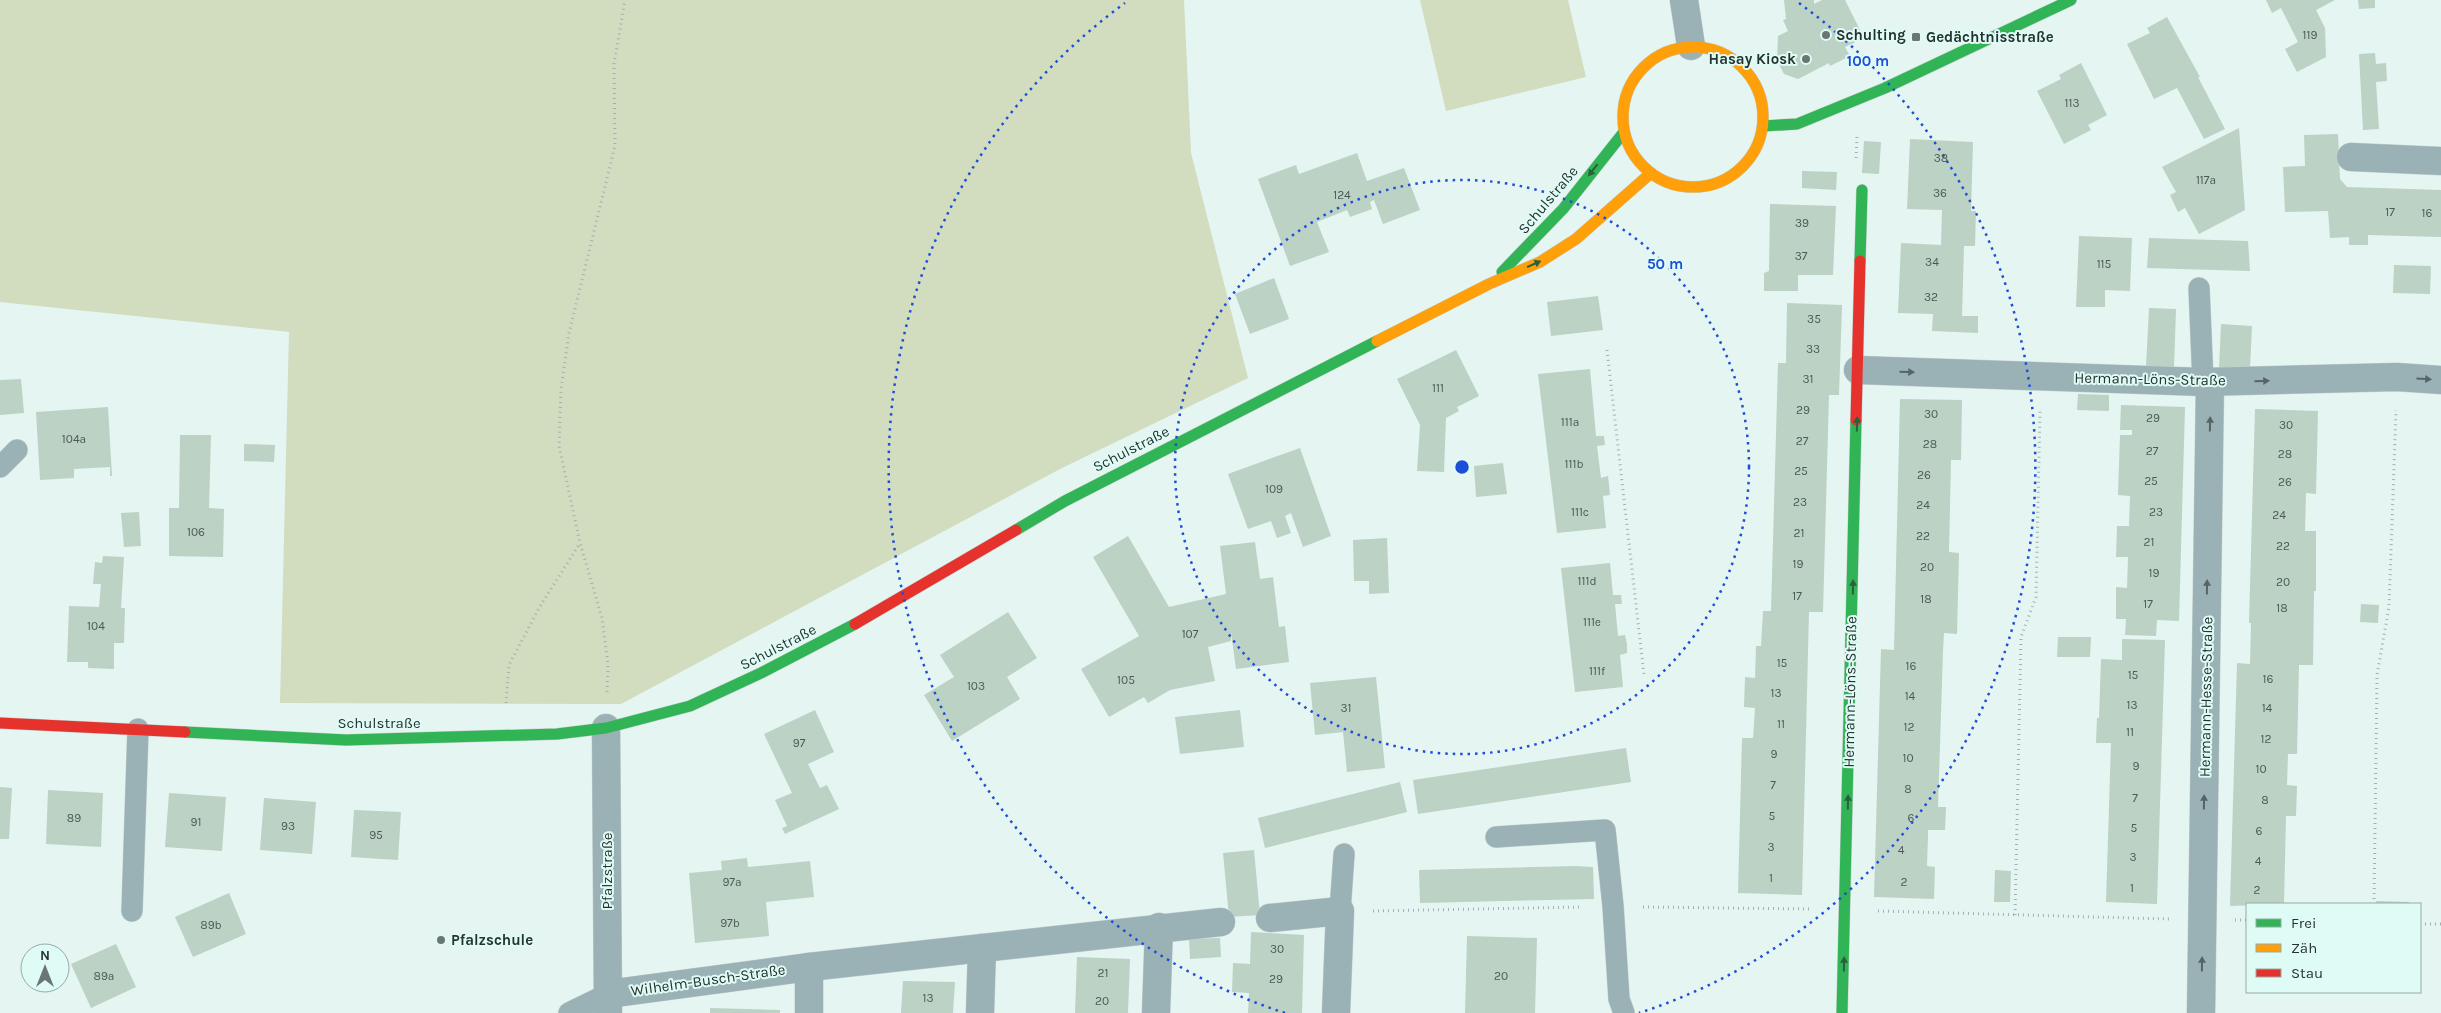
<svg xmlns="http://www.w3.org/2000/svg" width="2441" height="1013" viewBox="0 0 2441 1013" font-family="Karla,sans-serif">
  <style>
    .green { fill: #d2dcbe }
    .building { fill: #bcd2c4 }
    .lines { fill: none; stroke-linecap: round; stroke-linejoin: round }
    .lane-casing { stroke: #c4d0ce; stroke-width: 22 }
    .street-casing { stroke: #c4d0ce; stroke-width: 29 }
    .fast-casing { stroke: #c4d0ce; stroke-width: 12 }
    .slow-casing { stroke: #c4d0ce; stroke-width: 12 }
    .jam-casing { stroke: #c4d0ce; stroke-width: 12 }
    .path { stroke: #9fb1b2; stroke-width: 3; stroke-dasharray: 1 4; stroke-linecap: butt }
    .lane { stroke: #9ab2b6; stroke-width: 21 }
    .street { stroke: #9ab2b6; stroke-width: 28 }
    .fast { stroke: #30b455; stroke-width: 11 }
    .slow { stroke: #ff9f0a; stroke-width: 11 }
    .jam { stroke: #e5322d; stroke-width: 11 }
    .oneway { fill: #2a603d }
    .oneway2 { fill: #556566 }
    .ring { fill: none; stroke: #1d4ed8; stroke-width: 2.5; stroke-dasharray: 2.5 5 }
    .poi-dot { fill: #6a7674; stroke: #dffbf5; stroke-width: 2 }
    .labels { text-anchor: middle; stroke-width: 4; stroke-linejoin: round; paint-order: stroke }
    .number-label { font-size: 12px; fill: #4c5a55 }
    .poi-label { font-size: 15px; font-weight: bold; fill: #273230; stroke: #dffbf5; text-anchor: start }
    .street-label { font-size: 15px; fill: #273230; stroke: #dffbf5 }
    .centre { fill: #1d4ed8; stroke: #dffbf5; stroke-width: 2.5 }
    .ring-label { font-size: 15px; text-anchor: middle; font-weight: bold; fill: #1d4ed8; stroke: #dffbf5; stroke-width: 4; stroke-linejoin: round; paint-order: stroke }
  </style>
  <rect width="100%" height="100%" fill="#e5f5f2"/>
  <g class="green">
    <polygon points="0,0 1184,0 1191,153 1248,378 1062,468 621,704 280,703 289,332 0,302"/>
    <polygon points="1420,0 1568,0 1586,77 1446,111"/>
  </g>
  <g class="building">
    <polygon points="1784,0 1814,0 1814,4 1822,0 1845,0 1864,38 1845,47 1850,56 1830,66 1829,63 1798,79 1784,74 1777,60 1778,36 1788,31 1783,20 1786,19"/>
    <polygon points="2266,0 2335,0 2316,10 2325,28 2326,57 2297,72 2285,49 2298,42 2281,8 2272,13"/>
    <polygon points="2358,0 2375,0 2375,8 2359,9"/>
    <polygon points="2167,17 2200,77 2198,77 2225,129 2204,139 2177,88 2154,99 2127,44 2150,33 2147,28"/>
    <polygon points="2375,53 2376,64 2386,63 2387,81 2376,82 2379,129 2363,130 2359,54"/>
    <polygon points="2081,63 2107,115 2088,125 2091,130 2064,144 2037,91 2061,79 2059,75"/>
    <polygon points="2239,128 2245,210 2199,234 2185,208 2178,212 2170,195 2176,192 2162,167"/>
    <polygon points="2338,134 2340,179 2347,187 2441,190 2441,237 2368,235 2368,245 2349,245 2349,237 2330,238 2328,211 2285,212 2283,167 2305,166 2304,135"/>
    <polygon points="1910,139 1973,142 1971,211 1976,211 1975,246 1964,246 1962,316 1978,316 1978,333 1932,331 1933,314 1898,313 1901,243 1941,245 1942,210 1907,209"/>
    <polygon points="1864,141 1881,142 1879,174 1862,173"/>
    <polygon points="1357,153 1367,181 1404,168 1420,210 1383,224 1374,200 1370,202 1372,209 1350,217 1347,210 1317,222 1329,252 1290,266 1258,179 1296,165 1299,174"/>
    <polygon points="1802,171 1837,172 1836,190 1802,188"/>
    <polygon points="1770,204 1836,206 1833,275 1798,275 1798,291 1764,291 1764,273 1769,271"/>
    <polygon points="2079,236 2132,238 2130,291 2105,290 2105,307 2076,307"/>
    <polygon points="2149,238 2248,241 2250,271 2147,268"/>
    <polygon points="2394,265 2431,266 2430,294 2393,293"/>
    <polygon points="1274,278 1289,319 1250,334 1235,294"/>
    <polygon points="1598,296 1603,330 1551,336 1547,302"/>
    <polygon points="1787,303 1842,305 1839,395 1829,395 1823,612 1809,612 1802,895 1738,893 1742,738 1753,738 1755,708 1744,707 1745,677 1755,678 1756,646 1761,646 1763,611 1771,611 1778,363 1786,363"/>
    <polygon points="2149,308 2176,309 2174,367 2146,366"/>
    <polygon points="2221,324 2252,326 2250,369 2219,368"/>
    <polygon points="1456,350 1479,396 1457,407 1459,411 1446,418 1444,472 1417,471 1420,425 1397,379"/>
    <polygon points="1590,369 1596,436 1604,436 1605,445 1597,446 1601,478 1608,476 1609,485 1610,495 1603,496 1606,528 1557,533 1538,374"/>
    <polygon points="21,379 24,413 0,415 0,380"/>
    <polygon points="2078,394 2109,395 2109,411 2077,410"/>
    <polygon points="1900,399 1962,400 1961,460 1951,460 1949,552 1959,553 1957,634 1944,633 1943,651 1938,807 1946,807 1945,830 1928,830 1928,836 1927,866 1935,867 1934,899 1874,897 1881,649 1894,650"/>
    <polygon points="2121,405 2185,407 2179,621 2157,620 2156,636 2125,635 2126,619 2116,619 2116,587 2127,588 2128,557 2116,557 2117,526 2129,526 2130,496 2118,495 2120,435 2132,435 2132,430 2120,430"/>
    <polygon points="108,407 112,476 110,476 110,467 74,469 74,478 40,480 36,412"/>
    <polygon points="2255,409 2318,411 2316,494 2306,493 2305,531 2316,531 2316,591 2314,591 2313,665 2299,665 2297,754 2288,754 2287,785 2297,786 2296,816 2286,816 2284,904 2230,906 2237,663 2250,664 2251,623 2249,623"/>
    <polygon points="180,435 211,435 209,508 224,509 223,557 169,556 169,508 179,508"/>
    <polygon points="244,444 275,445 274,462 244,461"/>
    <polygon points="1300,448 1331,536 1303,547 1291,513 1285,516 1291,533 1277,538 1271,521 1248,529 1228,474"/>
    <polygon points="1503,463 1507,494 1476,497 1474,466"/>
    <polygon points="139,512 141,546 124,547 121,513"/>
    <polygon points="1128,536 1169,607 1226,594 1220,546 1255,542 1260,579 1273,577 1279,627 1285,626 1289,662 1236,669 1231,632 1231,641 1208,647 1215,681 1170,690 1148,703 1144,697 1109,717 1081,669 1139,636 1093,557"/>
    <polygon points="1387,538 1389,593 1369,594 1369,581 1354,581 1353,540"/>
    <polygon points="103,556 124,557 121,608 125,608 124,643 114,643 114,669 88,668 88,662 67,662 69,606 99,607 101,584 93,584 95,562 102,563"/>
    <polygon points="1610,563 1613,595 1621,595 1622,604 1615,604 1618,636 1625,635 1627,644 1627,653 1620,655 1623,687 1575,692 1561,568"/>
    <polygon points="2361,604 2379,605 2378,623 2360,622"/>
    <polygon points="1008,612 1037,658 1007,677 1020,699 952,741 924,695 954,677 940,655"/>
    <polygon points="2058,637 2091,637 2090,657 2057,657"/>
    <polygon points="2122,639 2165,640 2157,904 2106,902 2111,743 2096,743 2097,718 2099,718 2101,659 2122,660"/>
    <polygon points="1376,677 1385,768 1347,772 1343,732 1315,735 1310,683"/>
    <polygon points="815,710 834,752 808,764 820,788 827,785 839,809 785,834 782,828 787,826 775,800 792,793 764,734"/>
    <polygon points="1240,710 1244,747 1180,754 1175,717"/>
    <polygon points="1626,748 1631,782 1418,814 1413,780"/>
    <polygon points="1400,782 1407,812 1265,848 1258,818"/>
    <polygon points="0,787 12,788 9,839 0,839"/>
    <polygon points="48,790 103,793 101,847 46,844"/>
    <polygon points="169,793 226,797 222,851 165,847"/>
    <polygon points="264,798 316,802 312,854 260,850"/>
    <polygon points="354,810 401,812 398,860 351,857"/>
    <polygon points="1254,850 1260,915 1229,917 1223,853"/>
    <polygon points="747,858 748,867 810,861 814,897 766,902 769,936 695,943 689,873 722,870 721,861"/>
    <polygon points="1575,866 1593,867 1594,899 1420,903 1419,870"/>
    <polygon points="1995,870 2011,871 2010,902 1994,902"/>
    <polygon points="229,893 246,934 193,957 175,917"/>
    <polygon points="2376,901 2409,902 2409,904 2376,904"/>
    <polygon points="1251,932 1304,935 1302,1013 1248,1013 1249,993 1232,992 1233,963 1250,964"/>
    <polygon points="1467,936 1537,938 1535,1013 1465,1013"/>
    <polygon points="1220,938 1221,957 1190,959 1189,939"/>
    <polygon points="116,944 136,987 91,1008 71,964"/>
    <polygon points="1077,957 1130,959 1128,1013 1075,1013"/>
    <polygon points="903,981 955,982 953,1013 901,1013"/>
    <polygon points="710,1008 780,1010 780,1013 710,1013"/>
  </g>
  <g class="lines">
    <defs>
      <g id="lane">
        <polyline points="2199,288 2203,382"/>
        <polyline points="0,467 17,450"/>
        <polyline points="1496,837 1605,830 1613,906 1619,999 1624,1013"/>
        <polyline points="132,911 138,729"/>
        <polyline points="1340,911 1344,854"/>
        <polyline points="569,1013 608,994"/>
      </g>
      <g id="street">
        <polyline points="1684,0 1691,46"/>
        <polyline points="2351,157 2441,161"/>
        <polyline points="1858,370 2203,382 2397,377 2441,380"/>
        <polyline points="606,728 608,1013"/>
        <polyline points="1270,918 1340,911 1336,1013"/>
        <polyline points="608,994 809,967 1221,922"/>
        <polyline points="809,1013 809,967"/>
        <polyline points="980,1013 982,948"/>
        <polyline points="1156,1013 1159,927"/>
        <polyline points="2201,1013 2210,382"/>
      </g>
      <g id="fast">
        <polyline points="1763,126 1797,124 1885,88 2071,0"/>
        <polyline points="1860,261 1862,190"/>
        <polyline points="1502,272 1563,209 1624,132"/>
        <polyline points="1016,530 1065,501 1377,341"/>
        <polyline points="185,732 346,740 557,734 606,728 690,706 761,673 855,624"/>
        <polyline points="1842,1013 1856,420"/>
      </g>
      <g id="slow">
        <circle cx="1693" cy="117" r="70"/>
        <polyline points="1377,341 1489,284 1540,262 1576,239 1651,173"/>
      </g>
      <g id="jam">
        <polyline points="1856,420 1860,261"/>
        <polyline points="855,624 1016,530"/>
        <polyline points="0,723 185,732"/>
      </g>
    </defs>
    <use href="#lane" class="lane-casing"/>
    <use href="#street" class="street-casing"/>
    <use href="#fast" class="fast-casing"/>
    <use href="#slow" class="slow-casing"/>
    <use href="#jam" class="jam-casing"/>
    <g class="path">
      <polyline points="1856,158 1857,137"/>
      <polyline points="1607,350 1644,675"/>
      <polyline points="607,692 608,665 602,618 580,543 559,446 561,390 569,333 615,146 614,64 625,0"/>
      <polyline points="506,703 509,665 539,608 580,543"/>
      <polyline points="2374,904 2377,675 2389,607 2396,410"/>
      <polyline points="1643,907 1811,909"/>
      <polyline points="1373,911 1581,907"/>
      <polyline points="1878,911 2169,919"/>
      <polyline points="2015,915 2021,637 2036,597 2040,410"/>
      <polyline points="2235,920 2247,920"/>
      <polyline points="2420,924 2441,924"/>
    </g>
    <use href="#lane" class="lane"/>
    <use href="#street" class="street"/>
    <use href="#fast" class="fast"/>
    <use href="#slow" class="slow"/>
    <use href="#jam" class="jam"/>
  </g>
  <defs><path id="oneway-solid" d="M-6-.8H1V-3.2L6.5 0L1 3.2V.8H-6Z" transform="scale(1.25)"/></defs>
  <g class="oneway">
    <use href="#oneway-solid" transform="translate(1593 170) rotate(128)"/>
    <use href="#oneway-solid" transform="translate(1534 264) rotate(-24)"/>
    <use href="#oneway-solid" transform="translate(1857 424) rotate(-89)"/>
    <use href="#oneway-solid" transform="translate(1853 587) rotate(-89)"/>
    <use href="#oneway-solid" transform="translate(1848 802) rotate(-89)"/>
    <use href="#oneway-solid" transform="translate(1844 964) rotate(-89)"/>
  </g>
  <g class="oneway2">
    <use href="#oneway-solid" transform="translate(1907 372) rotate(2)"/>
    <use href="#oneway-solid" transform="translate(2424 379) rotate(4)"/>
    <use href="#oneway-solid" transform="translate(2262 381) rotate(-2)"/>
    <use href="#oneway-solid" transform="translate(2210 424) rotate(-89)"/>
    <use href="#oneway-solid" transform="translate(2207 587) rotate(-89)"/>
    <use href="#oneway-solid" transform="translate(2204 802) rotate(-89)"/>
    <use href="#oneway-solid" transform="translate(2202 964) rotate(-89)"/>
  </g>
  <g class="ring">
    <circle cx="1462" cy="467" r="287"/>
    <path d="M1285 1013A574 574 0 0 1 1125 3M1799 3A574 574 0 0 1 1639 1013"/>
  </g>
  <g class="poi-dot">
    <circle cx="1826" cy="35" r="5"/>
    <rect x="1911" y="32" width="10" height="10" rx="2.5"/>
    <circle cx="1806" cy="59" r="5"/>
    <circle cx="441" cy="940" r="5"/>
  </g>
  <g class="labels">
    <g class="number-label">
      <text x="2310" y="39">119</text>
      <text x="2072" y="107">113</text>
      <text x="1941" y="162">38</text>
      <text x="2206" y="184">117a</text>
      <text x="1940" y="197">36</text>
      <text x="1342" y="199">124</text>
      <text x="2390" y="216">17</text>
      <text x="2427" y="217">16</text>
      <text x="1802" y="227">39</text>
      <text x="1801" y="260">37</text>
      <text x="1932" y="266">34</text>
      <text x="2104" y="268">115</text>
      <text x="1931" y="301">32</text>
      <text x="1814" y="323">35</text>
      <text x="1813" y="353">33</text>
      <text x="1808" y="383">31</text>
      <text x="1438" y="392">111</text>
      <text x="1803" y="414">29</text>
      <text x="1931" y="418">30</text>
      <text x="2153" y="422">29</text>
      <text x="1570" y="426">111a</text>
      <text x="2286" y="429">30</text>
      <text x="74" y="443">104a</text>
      <text x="1802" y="445">27</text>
      <text x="1930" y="448">28</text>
      <text x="2152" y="455">27</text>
      <text x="2285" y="458">28</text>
      <text x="1574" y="468">111b</text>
      <text x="1801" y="475">25</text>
      <text x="1924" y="479">26</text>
      <text x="2151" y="485">25</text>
      <text x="2285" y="486">26</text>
      <text x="1274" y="493">109</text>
      <text x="1800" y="506">23</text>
      <text x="1923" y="509">24</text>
      <text x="1580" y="516">111c</text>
      <text x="2156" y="516">23</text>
      <text x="2279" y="519">24</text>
      <text x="196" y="536">106</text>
      <text x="1799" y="537">21</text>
      <text x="1923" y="540">22</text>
      <text x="2149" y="546">21</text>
      <text x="2283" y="550">22</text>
      <text x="1798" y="568">19</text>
      <text x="1927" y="571">20</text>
      <text x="2154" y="577">19</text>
      <text x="1587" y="585">111d</text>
      <text x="2283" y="586">20</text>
      <text x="1797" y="600">17</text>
      <text x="1926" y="603">18</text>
      <text x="2148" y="608">17</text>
      <text x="2282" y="612">18</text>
      <text x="1592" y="626">111e</text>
      <text x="96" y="630">104</text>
      <text x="1190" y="638">107</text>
      <text x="1782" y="667">15</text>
      <text x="1911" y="670">16</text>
      <text x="1597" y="675">111f</text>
      <text x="2133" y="679">15</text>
      <text x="2268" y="683">16</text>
      <text x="1126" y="684">105</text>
      <text x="976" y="690">103</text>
      <text x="1776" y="697">13</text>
      <text x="1910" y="700">14</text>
      <text x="2132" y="709">13</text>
      <text x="1346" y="712">31</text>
      <text x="2267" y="712">14</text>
      <text x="1781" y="728">11</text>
      <text x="1909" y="731">12</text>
      <text x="2130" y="736">11</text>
      <text x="2266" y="743">12</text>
      <text x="799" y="747">97</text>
      <text x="1774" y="758">9</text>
      <text x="1908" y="762">10</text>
      <text x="2136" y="770">9</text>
      <text x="2261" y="773">10</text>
      <text x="1773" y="789">7</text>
      <text x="1908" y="793">8</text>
      <text x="2135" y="802">7</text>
      <text x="2265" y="804">8</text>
      <text x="1772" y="820">5</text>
      <text x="74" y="822">89</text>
      <text x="1911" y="822">6</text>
      <text x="196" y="826">91</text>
      <text x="288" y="830">93</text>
      <text x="2134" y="832">5</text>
      <text x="2259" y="835">6</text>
      <text x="376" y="839">95</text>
      <text x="1771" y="851">3</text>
      <text x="1901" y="854">4</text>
      <text x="2133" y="861">3</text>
      <text x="2258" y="865">4</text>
      <text x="1771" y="882">1</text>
      <text x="732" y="886">97a</text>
      <text x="1904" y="886">2</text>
      <text x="2132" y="892">1</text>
      <text x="2257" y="894">2</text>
      <text x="730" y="927">97b</text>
      <text x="211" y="929">89b</text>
      <text x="1277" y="953">30</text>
      <text x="1103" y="977">21</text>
      <text x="104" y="980">89a</text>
      <text x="1501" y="980">20</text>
      <text x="1276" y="983">29</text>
      <text x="928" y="1002">13</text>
      <text x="1102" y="1005">20</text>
    </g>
    <g class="poi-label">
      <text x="1836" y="40">Schulting</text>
      <text x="1926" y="42">Gedächtnisstraße</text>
      <text x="1796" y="64" text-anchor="end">Hasay Kiosk</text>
      <text x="451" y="945">Pfalzschule</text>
    </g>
    <g class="street-label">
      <text transform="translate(1548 200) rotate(-50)" y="5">Schulstraße</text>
      <text transform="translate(2150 379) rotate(1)" y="5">Hermann-Löns-Straße</text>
      <text transform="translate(1131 449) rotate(-27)" y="5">Schulstraße</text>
      <text transform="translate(778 647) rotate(-27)" y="5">Schulstraße</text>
      <text transform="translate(1850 692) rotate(-89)" y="5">Hermann-Löns-Straße</text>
      <text transform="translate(2206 697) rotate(-89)" y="5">Hermann-Hesse-Straße</text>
      <text x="379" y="728">Schulstraße</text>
      <text transform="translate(607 871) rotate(-90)" y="5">Pfalzstraße</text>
      <text transform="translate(708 980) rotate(-8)" y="5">Wilhelm-Busch-Straße</text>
    </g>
  </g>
  <circle cx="1462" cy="467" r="8" class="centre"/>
  <g class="ring-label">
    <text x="1868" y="66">100 m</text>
    <text x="1665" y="269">50 m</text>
  </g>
  <rect x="2246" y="903" width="175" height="90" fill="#dffbf5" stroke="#95aba6"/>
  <rect x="2256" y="919" width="25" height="8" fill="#30b455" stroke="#95aba6"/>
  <text x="2291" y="928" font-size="15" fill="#273230">Frei</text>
  <rect x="2256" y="944" width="25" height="8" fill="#ff9f0a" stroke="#95aba6"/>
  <text x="2291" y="953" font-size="15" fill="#273230">Zäh</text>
  <rect x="2256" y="969" width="25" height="8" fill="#e5322d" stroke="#95aba6"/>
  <text x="2291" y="978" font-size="15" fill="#273230">Stau</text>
  <g transform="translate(45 968)"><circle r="24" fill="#dffbf5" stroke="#95aba6"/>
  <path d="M0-4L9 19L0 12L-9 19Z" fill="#6a7674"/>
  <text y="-8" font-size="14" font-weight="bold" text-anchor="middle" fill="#273230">N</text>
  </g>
</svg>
